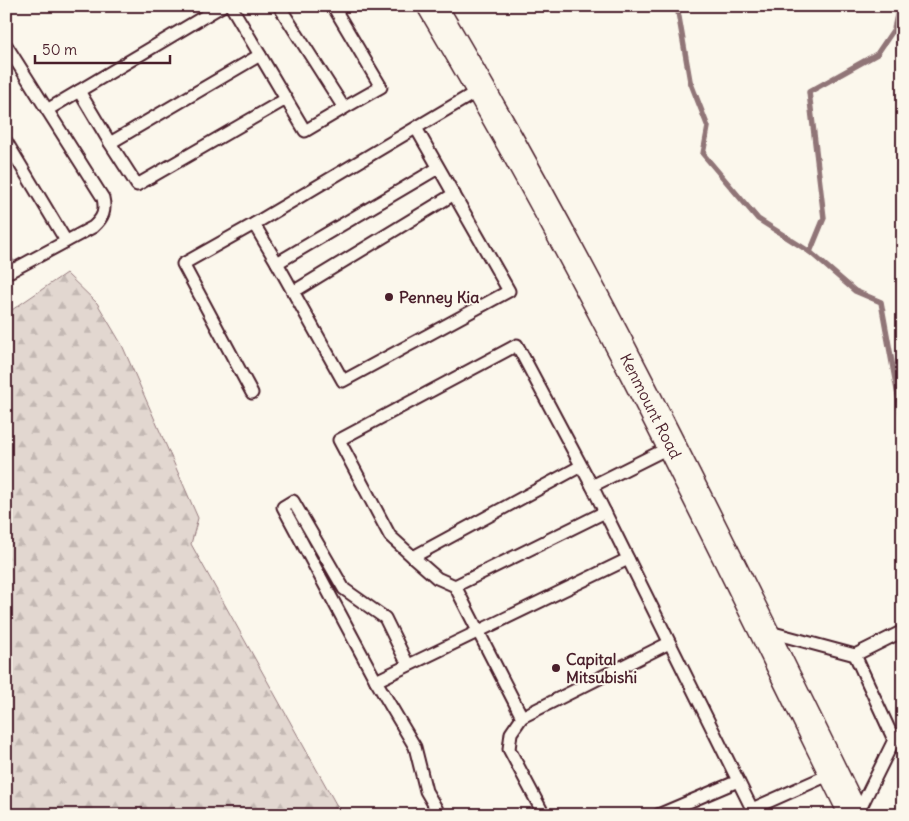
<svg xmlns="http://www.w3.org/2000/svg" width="909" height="821" viewBox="0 0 909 821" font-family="Delius,sans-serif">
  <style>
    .forest { fill: url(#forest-firs); stroke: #967b7e }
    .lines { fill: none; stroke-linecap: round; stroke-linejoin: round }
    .stream { stroke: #907477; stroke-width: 5.5 }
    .service-casing { stroke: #4a1f2b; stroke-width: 15 }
    .primary-casing { stroke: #4a1f2b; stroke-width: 31 }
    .service { stroke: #fbf7ec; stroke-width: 11 }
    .primary { stroke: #fbf7ec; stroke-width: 28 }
    .poi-dot { fill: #4a1f2b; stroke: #fbf7ec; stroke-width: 2 }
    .labels { text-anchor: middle; stroke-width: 4; stroke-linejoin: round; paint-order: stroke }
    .poi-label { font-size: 16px; font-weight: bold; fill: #4a1f2b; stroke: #fbf7ec; text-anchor: start }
    .street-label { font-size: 16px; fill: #4a1f2b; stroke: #fbf7ec }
  </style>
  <defs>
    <pattern id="forest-firs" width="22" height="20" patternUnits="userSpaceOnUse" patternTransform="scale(1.25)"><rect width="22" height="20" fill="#e2d7d0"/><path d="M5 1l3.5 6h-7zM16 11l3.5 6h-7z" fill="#c3b8b3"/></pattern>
  </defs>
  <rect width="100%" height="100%" fill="#fbf7ec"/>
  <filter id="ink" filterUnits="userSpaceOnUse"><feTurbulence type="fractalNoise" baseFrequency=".02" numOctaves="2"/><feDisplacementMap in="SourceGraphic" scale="10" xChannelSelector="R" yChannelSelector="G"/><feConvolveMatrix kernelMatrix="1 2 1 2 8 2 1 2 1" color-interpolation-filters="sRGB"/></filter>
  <g filter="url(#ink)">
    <polygon class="forest" points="66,273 97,303 122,345 198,518 191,544 342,815 6,815 6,314"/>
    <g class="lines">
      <g class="stream">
        <polyline points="677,6 690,81 708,127 703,154 758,219 810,252 855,291 881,302 903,423"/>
        <polyline points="810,252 824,218 809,92 877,54 894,29 899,6"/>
      </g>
      <defs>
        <g id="service">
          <polyline points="231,6 305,131 344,108"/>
          <polyline points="279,6 344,108 381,87 333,6"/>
          <path d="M6 45 103 198C106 211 103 218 93 227L11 271 6 262"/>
          <polyline points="79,91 110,143 260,55"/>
          <polyline points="47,110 222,6"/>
          <polyline points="6,141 66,241"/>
          <polyline points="110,143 137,185 286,99"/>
          <polyline points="438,168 277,263 254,224 481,89"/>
          <polyline points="277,263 343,381 509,291 416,128"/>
          <polyline points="293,292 454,194"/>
          <polyline points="252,393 183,264 254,224"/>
          <polyline points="581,466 413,557 390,536 339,440 517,345 592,486 672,446"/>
          <polyline points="592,486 755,815"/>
          <polyline points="413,557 437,578 455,586 522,717 669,643"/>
          <polyline points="455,586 605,512"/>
          <polyline points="766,631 855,655 903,631"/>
          <polyline points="855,655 894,740"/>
          <polyline points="408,665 385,618 344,589 293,501 283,507 376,681 628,559"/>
          <polyline points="376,681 415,747 426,791 440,815"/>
          <polyline points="522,717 511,733 509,749 544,815"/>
          <polyline points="752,809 833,773"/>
          <polyline points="658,815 738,781"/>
          <polyline points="857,815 894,740 903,735"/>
        </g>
        <path id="primary" d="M432 6C588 268 720 542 854 815"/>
      </defs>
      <use href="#service" class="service-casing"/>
      <use href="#primary" class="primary-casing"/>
      <use href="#service" class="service"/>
      <use href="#primary" class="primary"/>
    </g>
  </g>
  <g class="poi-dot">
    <circle cx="389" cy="297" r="5"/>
    <circle cx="556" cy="668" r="5"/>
  </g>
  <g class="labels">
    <g class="poi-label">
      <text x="399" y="303">Penney Kia</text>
      <text x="566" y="665">Capital<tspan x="566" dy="18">Mitsubishi</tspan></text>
    </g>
    <g class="street-label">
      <text transform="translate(651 406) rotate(63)" y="6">Kenmount Road</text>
    </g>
  </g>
  <rect width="909" height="821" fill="none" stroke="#fbf7ec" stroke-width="25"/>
  <rect x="12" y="12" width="884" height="796" fill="none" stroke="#4a1f2b" stroke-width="2" filter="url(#ink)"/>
  <path d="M35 55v8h135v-8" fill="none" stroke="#4a1f2b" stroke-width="2.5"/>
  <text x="42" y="55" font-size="15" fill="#4a1f2b" stroke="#fbf7ec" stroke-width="4" paint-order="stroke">50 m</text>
</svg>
